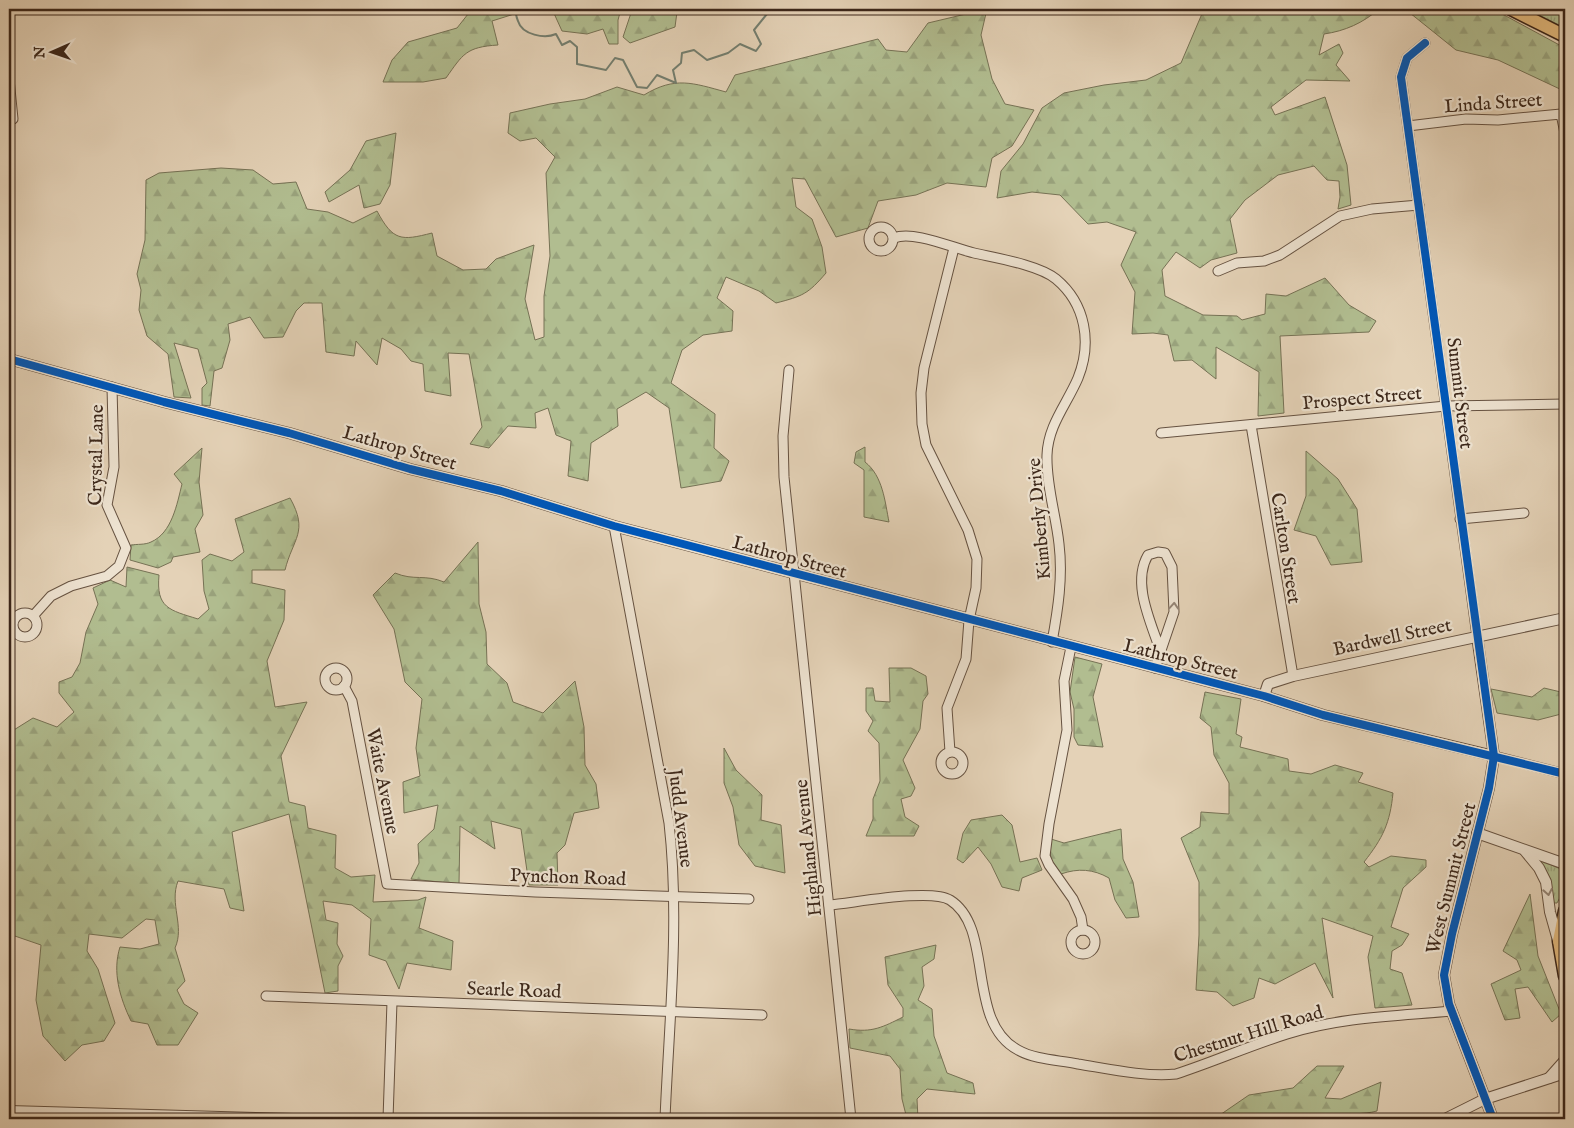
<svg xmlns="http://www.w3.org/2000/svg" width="1574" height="1128" viewBox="0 0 1574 1128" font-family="'IM FELL English',serif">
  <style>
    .grass { fill: url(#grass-tufts); stroke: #767255 }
    .forest { fill: url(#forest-firs); stroke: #767255 }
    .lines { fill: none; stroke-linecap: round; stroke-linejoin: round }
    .stream { stroke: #737e6f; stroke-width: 2 }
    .minor-casing { stroke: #665241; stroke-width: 11 }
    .tertiary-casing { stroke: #665241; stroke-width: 12 }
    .primary-casing { stroke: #3c271a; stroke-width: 15 }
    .minor { stroke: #ede2d0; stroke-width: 9 }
    .tertiary { stroke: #ede2d0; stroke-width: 10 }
    .primary { stroke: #e2b97c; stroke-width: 12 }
    .cycleway-casing { stroke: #ede2d0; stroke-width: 11 }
    .cycleway { stroke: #0057b8; stroke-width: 8 }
    .oneway { stroke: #948475 }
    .labels { text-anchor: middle; stroke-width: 4.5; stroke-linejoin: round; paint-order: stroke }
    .street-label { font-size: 19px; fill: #3c271a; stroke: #ede2d0 }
  </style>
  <defs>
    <pattern id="grass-tufts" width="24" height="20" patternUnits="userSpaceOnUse" patternTransform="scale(1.25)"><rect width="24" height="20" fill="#b1bd90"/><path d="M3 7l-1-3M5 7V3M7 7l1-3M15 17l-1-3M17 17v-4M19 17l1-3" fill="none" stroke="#99a27c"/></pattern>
    <pattern id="forest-firs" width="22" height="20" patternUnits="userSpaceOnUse" patternTransform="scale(1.25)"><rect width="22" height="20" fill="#b1bd90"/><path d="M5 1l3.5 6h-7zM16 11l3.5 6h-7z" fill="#99a27c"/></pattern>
  </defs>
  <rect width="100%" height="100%" fill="#e4d2b7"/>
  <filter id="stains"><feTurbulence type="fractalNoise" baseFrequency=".004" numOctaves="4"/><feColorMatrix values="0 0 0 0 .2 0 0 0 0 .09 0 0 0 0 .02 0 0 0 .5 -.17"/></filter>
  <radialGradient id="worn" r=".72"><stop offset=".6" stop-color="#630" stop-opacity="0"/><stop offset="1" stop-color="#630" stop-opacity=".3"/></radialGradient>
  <g class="grass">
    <polygon points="1520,9 1565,9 1565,33"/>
    <polygon points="1538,859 1565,871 1565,888 1557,903 1554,903 1550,880"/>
  </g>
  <g class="forest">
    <path d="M472 9H530L492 21 498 45C466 47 463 54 446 78L423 82H383L392 60 408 42 457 28Z"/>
    <polygon points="552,9 621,9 618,20 618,44 609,44 603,29 587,34 562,31"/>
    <polygon points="631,9 697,9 677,12 675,27 630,43 623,37 631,13"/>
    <path d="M987 9 981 35 992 79 1005 104 1034 110 1012 146 992 158 986 187 947 183 916 195 878 201 868 228 836 237 805 179 792 178 796 207 812 219 822 247 826 273C808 294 803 296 776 303L759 291 726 277 717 298 733 311 732 331 703 335 682 350 671 383 715 414 714 448 729 461 721 481 681 488 669 408 646 392 617 409 618 426 591 443 588 481 568 476 571 441 556 435 548 408 535 413 536 428 508 426 489 448 470 444 482 427 469 354 448 353 451 396 425 391 423 364 411 361 401 349 382 338 377 365 356 341 354 356 326 352 322 303H304L296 311 283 337 264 338 250 317 228 324 230 340 222 368 214 371 210 406 202 405V388L207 383 198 349 174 343 191 398 174 397 168 354 147 336 139 310 141 290 137 274 145 240 146 180 159 173 221 168 253 170 273 184 296 182 307 209 328 212 353 223 377 211C393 241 401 241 432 233L437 256 463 270 486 269 496 259 534 245 525 299 535 340 544 337V296L550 256 546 173 555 157 536 138 520 141 508 133 510 113 550 104 585 99 617 87 644 95C675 76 693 83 726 92L735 75 878 39 886 50 907 52 928 23Z"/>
    <path d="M1204 9H1379C1363 23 1345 31 1324 34L1319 55 1339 44 1343 53 1336 65 1350 81 1306 80 1271 107 1275 115 1325 97 1347 165 1351 205 1338 209 1340 197 1339 181 1327 180 1314 166 1278 175 1245 200 1230 219 1237 253 1211 260 1200 268 1176 252 1162 270 1165 296 1203 315 1237 316 1242 320 1265 314 1266 294 1286 296 1325 278 1349 305 1376 321 1369 332 1280 336 1284 413 1258 416 1259 372 1216 347V379L1192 360 1174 361 1168 335 1153 333 1132 334 1135 292 1121 265 1136 232 1107 222 1088 224 1060 195 1032 192 997 198 1001 171 1023 144 1042 108 1064 93 1104 85 1146 80 1181 63Z"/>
    <polygon points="1405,9 1493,9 1565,48 1565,109 1562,90 1498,60 1456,50"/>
    <polygon points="396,133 390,185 380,204 364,208 359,185 329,202 325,192 350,170 366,141"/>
    <path d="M865 447V462C883 476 885 502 889 522L864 517V470L854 463 856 452Z"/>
    <path d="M202 448 199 482 203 515 195 529 200 552 173 557 171 562 158 568 130 560 131 545C137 544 145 545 151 542 172 533 177 504 182 484L174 474Z"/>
    <polygon points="1306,451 1338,479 1357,509 1362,562 1331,565 1316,536 1294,530 1306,496"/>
    <path d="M290 498C309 532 293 538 285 570H252V583L285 590 284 620 267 661 275 707 307 702 281 756 289 802 305 806 308 828 336 835 335 868 351 877 375 875 373 902 418 900 426 897 419 928 453 941 451 970 407 963 399 989 386 961 369 955 371 919 352 905 323 901 326 920 338 923 337 944 343 956 338 966V991L325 993 289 814 232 832 244 911 230 908 224 889 178 881C169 904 185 926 175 948L185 981 177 990 184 1004 198 1013 178 1045H157L148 1024 131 1021C120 998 112 972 120 947L140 949 159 944 155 920 146 919 122 938 89 934 87 951 98 969 115 1023 104 1041 82 1045 65 1061 43 1036 36 1000 41 945 9 934V733L33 718 57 727 74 712 59 693V682L72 677 80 663 86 632 98 604 93 588 110 580 126 587 127 567 159 575C156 608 169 610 198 619L209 609 204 591 202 560 210 554 232 561 244 552 235 519Z"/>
    <path d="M478 542 479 604 486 632 487 664 507 683 513 702 543 713 575 681 584 727 585 765 596 784 599 808 574 813 565 845 557 853 558 885H529L521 829 491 821 495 849 460 826 459 884 411 879 419 863 418 844 434 829 438 805 404 813 403 782 420 776 416 748 422 699 405 682 394 629 373 595 395 573C414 581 425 574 444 582Z"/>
    <polygon points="1075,657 1102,664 1093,697 1103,747 1078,745 1074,737 1074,709 1070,692"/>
    <polygon points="889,668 911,668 926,676 928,694 923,701 920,729 903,760 915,788 911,796 901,799 905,817 919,826 914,836 866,836 873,819 873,799 880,781 879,743 868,731 873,721 866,711 866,688 873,688 875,701 890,702"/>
    <polygon points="1544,688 1565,693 1565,713 1538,720 1497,713 1491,689 1532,697"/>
    <path d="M1205 692 1241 699 1236 734 1242 737 1240 747 1288 759 1289 771 1311 774 1335 765 1363 773 1358 782 1393 793C1390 823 1383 838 1364 862L1369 867 1391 856 1426 860V867L1403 888 1391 927 1409 934 1402 945 1392 951 1390 969 1402 973 1412 1005 1375 1008 1368 957 1373 936 1322 918 1333 998 1315 963 1275 984 1259 978 1254 998 1233 1006 1217 992 1196 990 1199 935V882L1181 838 1200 827 1201 812 1229 814V783L1214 755 1211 727 1200 718Z"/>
    <polygon points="724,748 736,770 762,795 761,820 781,825 785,873 755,866 739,845 733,807 724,783"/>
    <polygon points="1002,815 1012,825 1020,862 1037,858 1042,870 1022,878 1019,891 1002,887 991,864 978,847 963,863 957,859 963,833 971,820"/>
    <path d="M1121 829 1123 859 1133 882 1139 917 1126 918 1115 900 1109 878C1093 869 1078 868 1061 874L1050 858 1051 839 1064 843Z"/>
    <polygon points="1530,894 1538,956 1561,1014 1552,1022 1528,987 1515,989 1520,1018 1505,1020 1491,984 1521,970 1517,960 1503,951"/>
    <path d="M936 945 934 959 922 967 924 986 918 1000 932 1009 934 1036 947 1073 973 1083 975 1094 927 1089 917 1099 918 1119H907L902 1099 900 1069 890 1056 850 1048 849 1029C872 1033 883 1027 903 1017V1008L888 985 885 957Z"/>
    <path d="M1317 1066H1344L1325 1098 1341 1099 1381 1082 1377 1111C1363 1115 1347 1112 1336 1119H1214L1249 1095 1293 1088Z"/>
  </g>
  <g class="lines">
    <path class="stream" d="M515 9C516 13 516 17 518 21 522 35 545 39 556 34L562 45 570 41 577 47V64L606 70 615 58 623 60 637 87 647 88 657 75 676 83 673 70 681 63 682 53 694 50 707 60 728 53 740 44 756 51 761 44 754 30 771 9"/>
    <defs>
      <g id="minor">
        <polyline points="1425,43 1407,58 1401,77 1477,636"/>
        <polyline points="9,79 13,119"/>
        <polyline points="1408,126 1466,119 1498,120 1561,114 1565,133"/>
        <circle cx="881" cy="239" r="12"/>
        <path d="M894 238C913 230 953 248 974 253 996 258 1039 265 1056 279 1086 304 1092 343 1078 378 1067 404 1048 425 1047 455 1046 485 1056 515 1059 544 1063 577 1058 609 1052 642"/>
        <polyline points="1218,271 1237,263 1264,261 1280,255 1340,216 1372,209 1419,205"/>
        <polyline points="789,370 783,436 784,477 851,1119"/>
        <polyline points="1251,425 1293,676"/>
        <polyline points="1161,433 1446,406 1565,404"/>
        <polyline points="1460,519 1524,513"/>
        <path d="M614 526 669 823C680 921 669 1021 665 1119"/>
        <circle cx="25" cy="625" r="12"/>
        <polyline points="33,616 51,596 71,586 107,576 119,566 126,548 107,505 114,467 112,387"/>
        <polyline points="1071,647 1064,681 1067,730 1049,824 1045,856 1049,865 1073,899 1081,917 1083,930"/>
        <path d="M1155 668 1174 612 1172 567 1165 553 1158 552 1148 555C1131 584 1152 624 1161 653"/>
        <circle cx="336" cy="679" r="11"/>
        <polyline points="344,686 352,701 387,884 535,892 749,899"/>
        <polyline points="950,752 947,708 966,659 969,620 976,588 977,559 968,530 926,445 922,424 921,393 924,368 954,248"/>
        <circle cx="952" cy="763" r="11"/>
        <polyline points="1494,756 1565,774"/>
        <path d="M829 905C854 903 931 888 950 900 995 928 965 1022 1018 1050 1036 1060 1059 1060 1078 1064 1109 1069 1144 1077 1176 1074 1213 1062 1249 1046 1287 1034 1340 1017 1397 1016 1452 1011"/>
        <circle cx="1083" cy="942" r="12"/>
        <polyline points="266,996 762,1015"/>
        <polyline points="388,1119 392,1002"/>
      </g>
      <g id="tertiary">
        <polyline points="9,359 164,402 289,433 410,469 501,491 614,526 1264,696 1323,715 1494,756"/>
        <polyline points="1477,636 1494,756 1489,788 1452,934 1444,975 1449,1004 1493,1119"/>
        <polyline points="1264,696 1268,684 1293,676 1565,618"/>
        <polyline points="1477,833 1565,864"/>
        <polyline points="1525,851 1539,868 1546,882 1550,912 1559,944"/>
        <polyline points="1549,1078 1565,1060"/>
        <polyline points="9,1111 293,1119"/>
        <polyline points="1445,1119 1485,1099 1565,1073"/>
      </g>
      <g id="primary">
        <polyline points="1511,9 1565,36"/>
        <polyline points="1565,911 1559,941 1565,976"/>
      </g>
    </defs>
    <use href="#minor" class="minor-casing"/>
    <use href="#tertiary" class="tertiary-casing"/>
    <use href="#primary" class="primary-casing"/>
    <use href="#minor" class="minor"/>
    <use href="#tertiary" class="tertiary"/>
    <use href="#primary" class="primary"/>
    <defs>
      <g id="cycleway">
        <polyline points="1425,43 1407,58 1401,77 1494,756 1489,788 1452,934 1444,975 1449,1004 1493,1119"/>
        <polyline points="9,359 164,402 289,433 410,469 501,491 614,526 1264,696 1323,715 1565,774"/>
      </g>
    </defs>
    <use href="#cycleway" class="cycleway-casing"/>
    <use href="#cycleway" class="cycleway"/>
  </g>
  <defs><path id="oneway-chevron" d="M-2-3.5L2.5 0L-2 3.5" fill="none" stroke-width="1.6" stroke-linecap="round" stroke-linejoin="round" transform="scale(1.25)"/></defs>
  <g class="oneway">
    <use href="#oneway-chevron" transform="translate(1174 606) rotate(-86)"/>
    <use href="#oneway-chevron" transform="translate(1548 892) rotate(80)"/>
  </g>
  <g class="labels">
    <g class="street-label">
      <text transform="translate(1493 102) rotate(-4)" y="7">Linda Street</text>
      <text transform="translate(1461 393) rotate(83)" y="7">Summit Street</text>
      <text transform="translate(1362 397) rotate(-5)" y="7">Prospect Street</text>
      <text transform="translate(400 447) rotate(16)" y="7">Lathrop Street</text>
      <text transform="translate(95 455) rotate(-89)" y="7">Crystal Lane</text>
      <text transform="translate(1038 519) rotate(-95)" y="7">Kimberly Drive</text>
      <text transform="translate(1287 548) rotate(81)" y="7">Carlton Street</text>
      <text transform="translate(790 556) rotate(15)" y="7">Lathrop Street</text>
      <text transform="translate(1392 636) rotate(-12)" y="7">Bardwell Street</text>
      <text transform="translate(1181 658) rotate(14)" y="7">Lathrop Street</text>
      <text transform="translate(384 781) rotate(79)" y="7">Waite Avenue</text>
      <text transform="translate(682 818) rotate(83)" y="7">Judd Avenue</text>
      <text transform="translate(807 848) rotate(-96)" y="7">Highland Avenue</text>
      <text transform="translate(568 876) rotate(2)" y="7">Pynchon Road</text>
      <text transform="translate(1450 878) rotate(-76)" y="7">West Summit Street</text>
      <text transform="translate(514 989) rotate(2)" y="7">Searle Road</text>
      <text transform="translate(1248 1033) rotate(-17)" y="7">Chestnut Hill Road</text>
    </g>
  </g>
  <rect width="1574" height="1128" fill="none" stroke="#e4d2b7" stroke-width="30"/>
  <rect x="10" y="10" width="1554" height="1108" fill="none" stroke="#3c271a" stroke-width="2.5"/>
  <rect x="15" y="15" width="1544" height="1098" fill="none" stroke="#3c271a"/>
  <g transform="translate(52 52) rotate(268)" stroke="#ede2d0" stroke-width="4" paint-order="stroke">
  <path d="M0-4L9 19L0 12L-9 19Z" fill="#3c271a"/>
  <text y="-8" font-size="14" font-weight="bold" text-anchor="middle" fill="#3c271a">N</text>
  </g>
  <rect width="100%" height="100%" filter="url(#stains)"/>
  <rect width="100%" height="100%" fill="url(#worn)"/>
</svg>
